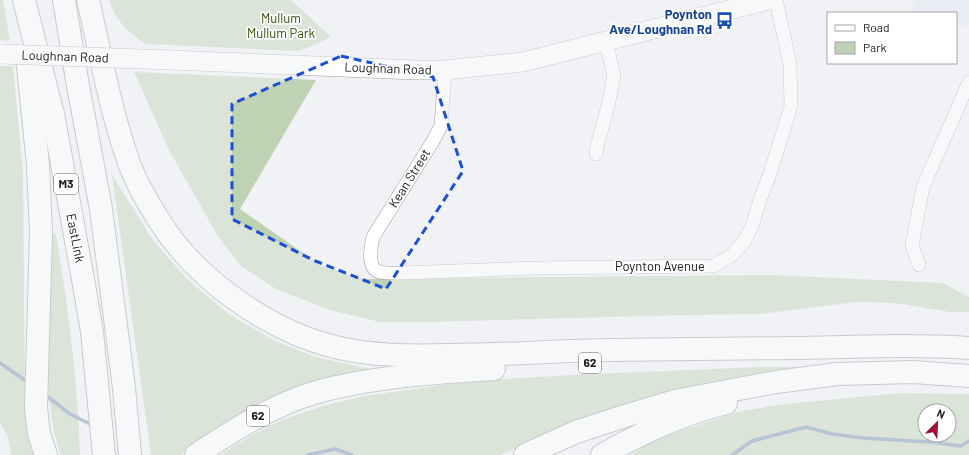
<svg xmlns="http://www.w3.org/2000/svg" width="969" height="455" viewBox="0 0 969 455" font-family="Barlow,sans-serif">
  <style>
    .built { fill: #e3e5f1 }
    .green { fill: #bfd2b3; fill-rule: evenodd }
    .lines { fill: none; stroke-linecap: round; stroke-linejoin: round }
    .stream { stroke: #708faa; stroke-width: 3.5 }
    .minor-casing { stroke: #9a9b9f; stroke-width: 14 }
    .secondary-casing { stroke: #9a9b9f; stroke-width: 20 }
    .motorway-casing { stroke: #9a9b9f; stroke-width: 24 }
    .minor { stroke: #fff; stroke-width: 13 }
    .secondary { stroke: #fff; stroke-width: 19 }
    .motorway { stroke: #fff; stroke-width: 22 }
    .secondary-bridge-casing { stroke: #9a9b9f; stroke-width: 20; stroke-linecap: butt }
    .secondary-bridge { stroke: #fff; stroke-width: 19 }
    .marked { fill: none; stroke: #1d4ed8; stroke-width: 3; stroke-dasharray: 8 5; stroke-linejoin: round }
    .labels { text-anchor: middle; stroke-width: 3.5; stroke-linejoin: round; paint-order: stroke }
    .shield { fill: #fff; stroke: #636364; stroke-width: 1 }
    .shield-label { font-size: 12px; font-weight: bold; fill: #202021 }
    .transit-label { font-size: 13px; font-weight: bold; fill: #164399; stroke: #fff; text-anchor: end }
    .park-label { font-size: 13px; fill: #2f500a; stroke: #fff }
    .street-label { font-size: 13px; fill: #202021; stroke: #fff }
  </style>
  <rect width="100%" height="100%" fill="#f1f2f6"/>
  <polygon class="built" points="914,0 969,0 969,24 956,27 956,13 910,13"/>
  <g class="green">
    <polygon points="0,0 3,0 10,41 0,40"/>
    <path d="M109 0H291L331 37 300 51 146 44C128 33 115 20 109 0Z"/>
    <polygon points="0,66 13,66 23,172 25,418 36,455 11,455 8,437 0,423"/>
    <polygon points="134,72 316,80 240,209 320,265 362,279 770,275 943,283 969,297 969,312 950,312 895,303 856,302 760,314 686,315 426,322 380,322 330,310 276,289 241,266 219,238 170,152"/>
    <polygon points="112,175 153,240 187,279 227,313 275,341 316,357 371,369 282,396 230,420 182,455 151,455"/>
    <path d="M52 232 56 235C68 307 78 381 80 455H61C54 438 52 420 50 402 43 345 49 288 52 232Z"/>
    <polygon points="758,367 807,367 700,386 620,406 539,437 501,455 220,455 254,434 284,419 323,406 363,396 472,381 571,375"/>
    <path d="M900 393 969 394V455H630L656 439 741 411 786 404ZM925 411H949V435H925Z"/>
  </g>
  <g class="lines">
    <g class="stream">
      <polyline points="0,363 29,383"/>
      <polyline points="44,394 70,414 94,426"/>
      <polyline points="308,455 335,449 352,455"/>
      <polyline points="732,455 752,441 806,427 832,434 863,438 930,442 961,446 969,441"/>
    </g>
    <defs>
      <g id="minor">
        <path d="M445 70 441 126 433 141 373 237C371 246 367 265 377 271 384 274 395 273 402 273L537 268 713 266 732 255 744 242 752 226 760 200 770 174 791 106 790 64 776 0"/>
        <polyline points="596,154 597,146 608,106 614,76 606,41"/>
        <polyline points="919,265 912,245 923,187 969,82"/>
      </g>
      <polyline id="secondary" points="171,60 416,70 445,70 523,62 769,0"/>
      <g id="motorway">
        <polyline points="24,0 53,114 84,285 92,332 104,455"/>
        <polyline points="64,0 77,80 101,209 124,388 130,455"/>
        <path d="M88 0C100 51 109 104 126 154 133 178 147 201 160 222 197 280 269 331 335 347 372 356 411 356 449 355 489 355 529 353 569 351 644 349 719 349 794 348 852 347 911 344 969 348"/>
        <polyline points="27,57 38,165 41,232 36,408 39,434 46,455"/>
        <path d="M196 455C229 433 262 412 299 398 326 388 354 383 382 379 419 374 457 371 494 369"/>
        <polyline points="525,455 576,432 625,416 675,401 776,382 837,374 913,372 969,376"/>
        <path d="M602 455C641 433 682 414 726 403"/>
      </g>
    </defs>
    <use href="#minor" class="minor-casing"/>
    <use href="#secondary" class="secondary-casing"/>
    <use href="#motorway" class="motorway-casing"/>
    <use href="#minor" class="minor"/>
    <use href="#secondary" class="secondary"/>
    <use href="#motorway" class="motorway"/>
    <defs>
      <polyline id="secondary-bridge" points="0,54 171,60"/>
    </defs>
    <use href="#secondary-bridge" class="secondary-bridge-casing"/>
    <use href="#secondary-bridge" class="secondary-bridge"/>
  </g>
  <path d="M0 0H969V455H0ZM341 56 433 77 463 171 386 289 313 260 232 219V104Z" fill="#f1f2f6" fill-opacity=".55" fill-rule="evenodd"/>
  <path class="marked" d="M341 56 433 77 463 171 386 289 313 260 232 219V104Z"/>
  <defs>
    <symbol id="bus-bare" viewBox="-9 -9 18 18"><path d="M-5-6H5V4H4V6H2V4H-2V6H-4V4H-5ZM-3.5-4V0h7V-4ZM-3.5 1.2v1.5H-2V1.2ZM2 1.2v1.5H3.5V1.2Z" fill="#1a4fb4" stroke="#fff" stroke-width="2.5" paint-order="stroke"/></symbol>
  </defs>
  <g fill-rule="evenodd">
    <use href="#bus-bare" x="712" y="8" width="25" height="25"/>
  </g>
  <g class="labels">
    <g class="shield">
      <rect x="54" y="174" width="24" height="20" rx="3"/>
      <rect x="579" y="353" width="22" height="20" rx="3"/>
      <rect x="247" y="406" width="22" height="20" rx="3"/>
    </g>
    <g class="shield-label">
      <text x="66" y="188">M3</text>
      <text x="590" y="367">62</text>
      <text x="258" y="420">62</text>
    </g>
    <g class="transit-label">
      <text x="712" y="19">Poynton<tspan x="712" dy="15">Ave/Loughnan Rd</tspan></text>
    </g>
    <g class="park-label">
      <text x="281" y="23">Mullum<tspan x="281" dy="15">Mullum Park</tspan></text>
    </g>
    <g class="street-label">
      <text transform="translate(65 56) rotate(2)" y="5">Loughnan Road</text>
      <text transform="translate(388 68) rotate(2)" y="5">Loughnan Road</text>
      <text transform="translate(409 178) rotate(-58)" y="5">Kean Street</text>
      <text transform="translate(76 238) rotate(79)" y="5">EastLink</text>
      <text x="660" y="271">Poynton Avenue</text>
    </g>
  </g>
  <rect x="827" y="12" width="130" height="52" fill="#ffffff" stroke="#a6a6a6"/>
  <rect x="835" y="25" width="20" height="6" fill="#ffffff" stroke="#a6a6a6"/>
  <text x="863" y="32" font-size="12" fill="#202021">Road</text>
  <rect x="835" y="42" width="20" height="12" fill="#bfd2b3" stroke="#a6a6a6"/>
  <text x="863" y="52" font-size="12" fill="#202021">Park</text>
  <g transform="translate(937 423) rotate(24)"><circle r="19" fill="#ffffff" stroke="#a6a6a6"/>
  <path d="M0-3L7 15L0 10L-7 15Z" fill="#a50a37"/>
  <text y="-6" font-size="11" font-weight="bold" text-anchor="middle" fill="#202021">N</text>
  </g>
</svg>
